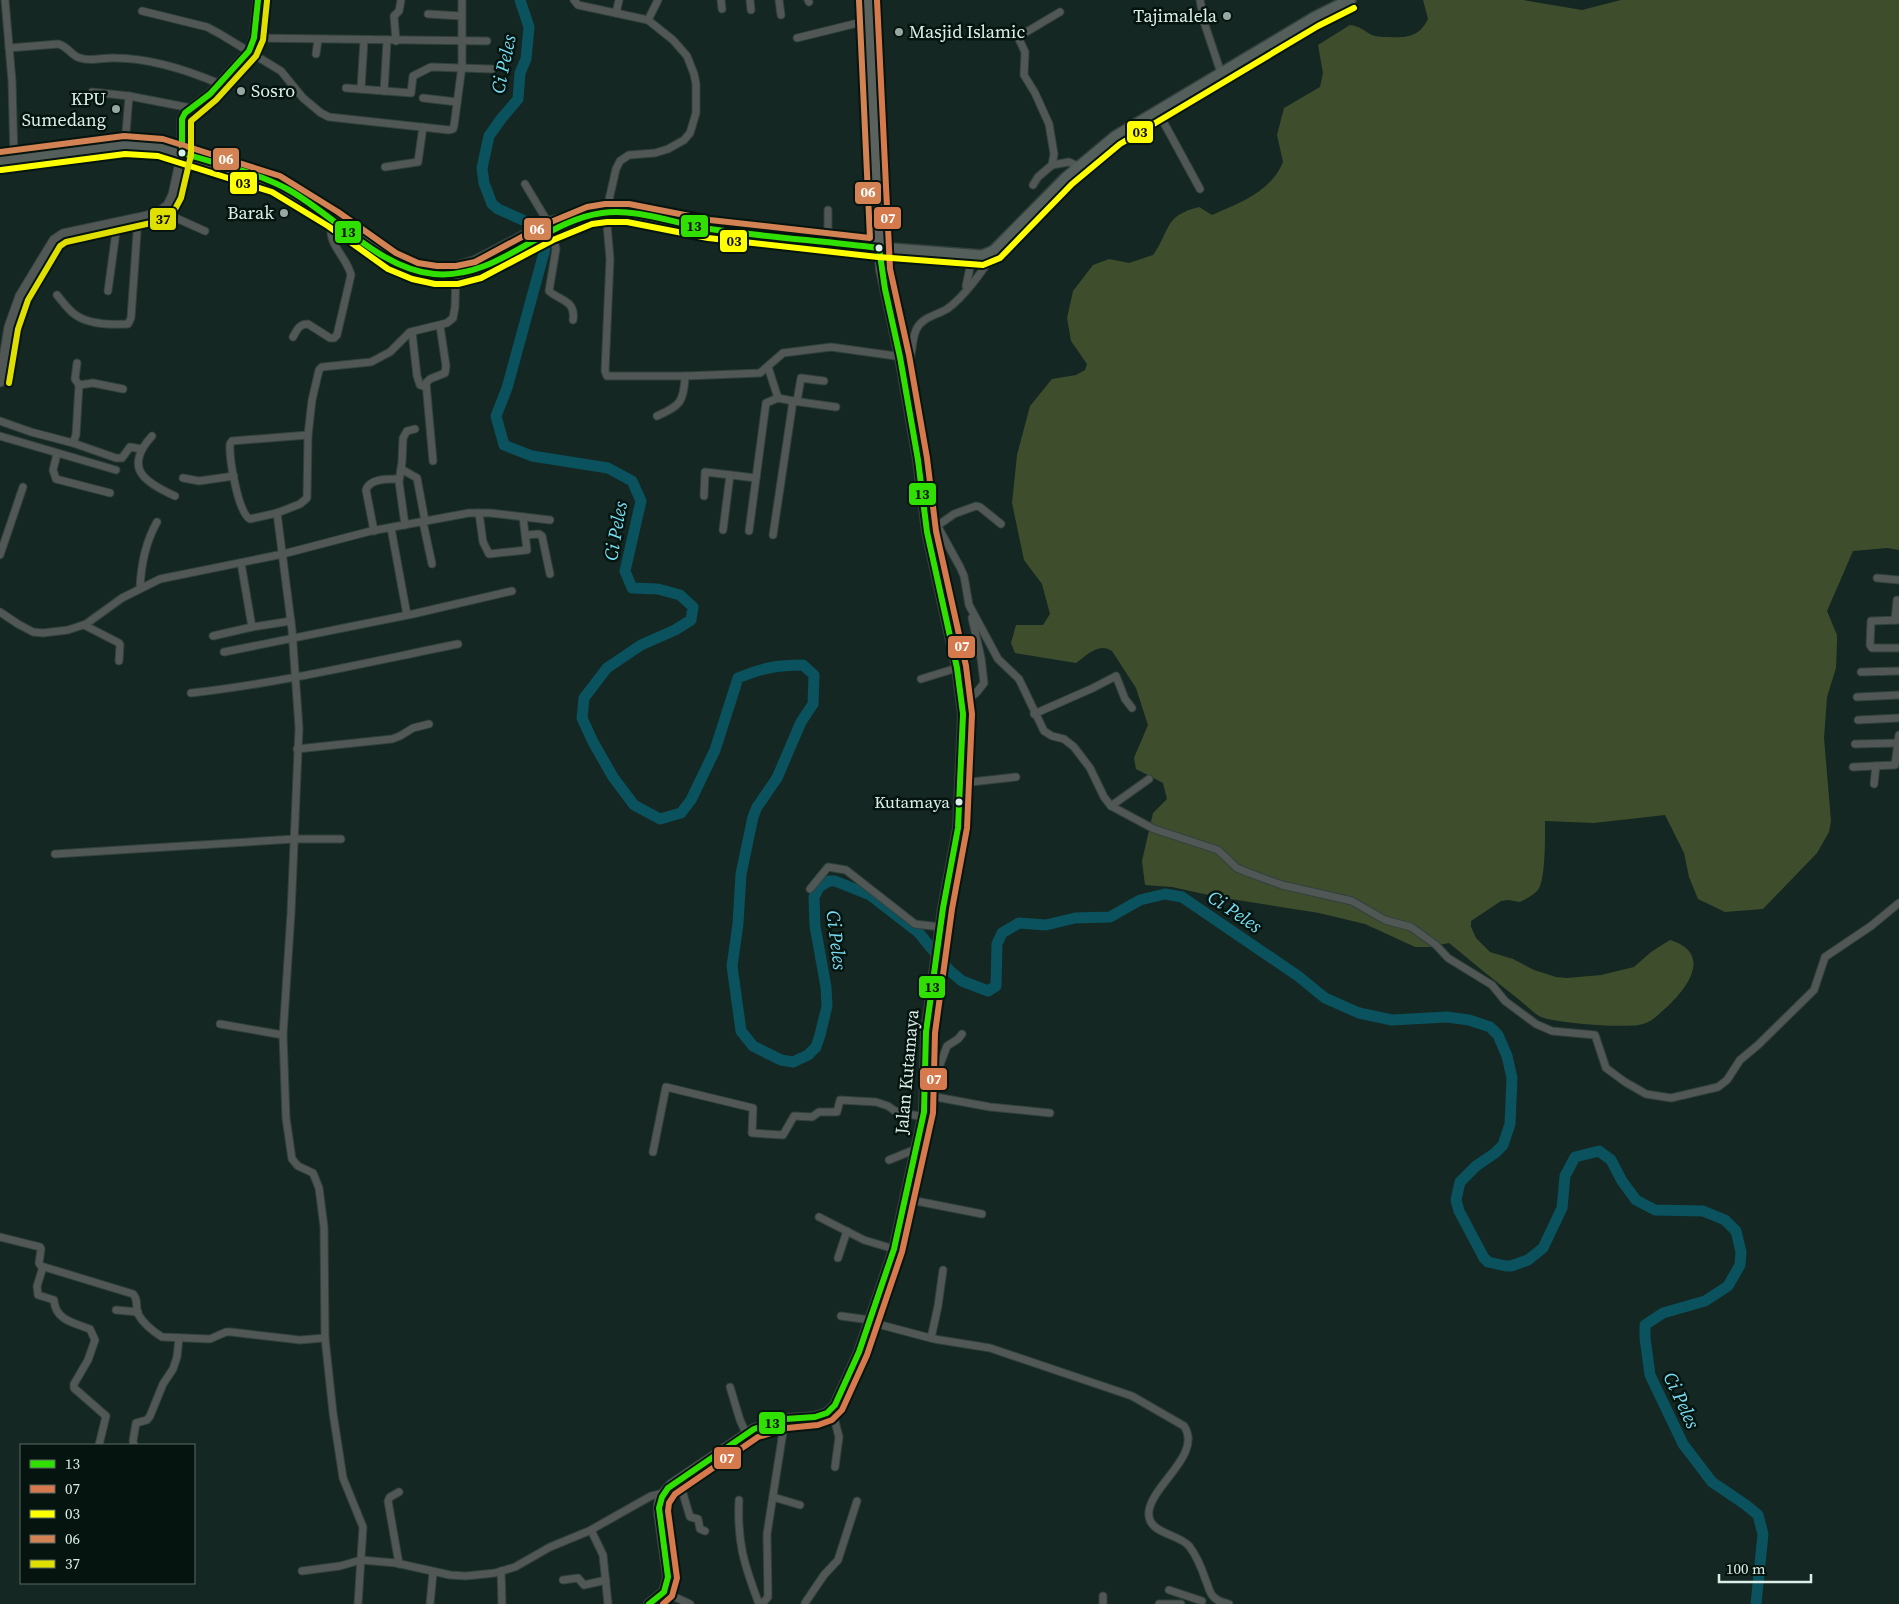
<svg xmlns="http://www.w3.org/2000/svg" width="1899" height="1604" viewBox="0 0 1899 1604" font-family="'Source Serif 4',serif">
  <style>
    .green { fill: #3e4e2c }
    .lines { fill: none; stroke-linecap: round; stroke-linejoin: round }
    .river { stroke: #09525e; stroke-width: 11 }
    .minor-casing { stroke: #32413d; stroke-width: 9 }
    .tertiary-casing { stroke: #32413d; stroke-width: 11 }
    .secondary-casing { stroke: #32413d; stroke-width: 12 }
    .trunk-casing { stroke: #32413d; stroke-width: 14 }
    .minor { stroke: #515754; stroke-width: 7 }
    .tertiary { stroke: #515754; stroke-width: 9 }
    .secondary { stroke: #5b625e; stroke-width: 10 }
    .trunk { stroke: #545e5a; stroke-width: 11 }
    .bus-1-casing { stroke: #06140f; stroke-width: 10 }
    .bus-2-casing { stroke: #06140f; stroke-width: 10 }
    .bus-3-casing { stroke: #06140f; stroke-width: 10 }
    .bus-4-casing { stroke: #06140f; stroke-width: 10 }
    .bus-5-casing { stroke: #06140f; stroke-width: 10 }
    .bus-1 { stroke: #30e000; stroke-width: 6 }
    .bus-2 { stroke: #d67a4d; stroke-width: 6 }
    .bus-3 { stroke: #ff0; stroke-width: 6 }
    .bus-4 { stroke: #d38353; stroke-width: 6 }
    .bus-5 { stroke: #e0e000; stroke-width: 6 }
    .poi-dot { fill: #95a8a2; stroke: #06140f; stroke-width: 2 }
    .bus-dot { fill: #dbeee7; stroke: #06140f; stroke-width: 2 }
    .labels { text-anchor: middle; stroke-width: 5; stroke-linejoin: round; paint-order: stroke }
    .bus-label { font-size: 17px; fill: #dbeee7; stroke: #06140f; text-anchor: end }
    .poi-label { font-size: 18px; fill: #dbeee7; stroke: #06140f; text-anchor: end }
    .street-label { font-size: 18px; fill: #dbeee7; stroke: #06140f }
    .water-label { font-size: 19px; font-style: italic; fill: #77def5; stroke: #06140f }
    .line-badge { stroke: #06140f; stroke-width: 2 }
    .badge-label { font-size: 14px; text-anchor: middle; font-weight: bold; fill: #fff }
    .pale-badge-label { font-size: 14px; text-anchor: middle; font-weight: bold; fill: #111 }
  </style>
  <rect width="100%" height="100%" fill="#142722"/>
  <path class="green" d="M1423 0H1523L1582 10 1621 0H1899V550L1887 548 1853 551 1827 611 1837 635V642L1836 668 1827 697 1824 738 1831 821 1829 832 1817 853 1763 909 1725 912 1698 899 1689 877 1684 853 1665 815 1594 823 1545 821C1545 834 1546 883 1537 891 1532 896 1526 899 1520 902L1508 900 1501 901 1471 921V927L1476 938 1490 952 1513 959 1534 970 1556 977 1567 978 1601 975 1634 967 1651 952 1670 940C1712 953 1689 986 1668 1006 1661 1012 1652 1022 1643 1024 1628 1029 1556 1023 1541 1017 1533 1013 1525 1004 1517 998 1494 980 1472 962 1449 943L1429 947H1415L1365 924 1319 913 1218 897 1172 887 1145 885 1142 861 1153 813 1167 799 1163 783 1136 769 1134 758 1148 725 1136 688 1112 651C1099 642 1087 655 1076 663L1015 653 1011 643 1016 625H1043L1050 614 1042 584 1024 560 1012 503 1017 455 1030 406 1052 379 1076 375 1085 370 1087 364 1071 341 1067 318 1073 291 1093 265 1109 259 1129 263 1153 255C1171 230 1163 216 1199 207L1212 215C1239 203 1271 192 1283 162L1277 135 1284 108 1320 87 1323 73 1318 45 1350 25C1360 26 1364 31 1372 35 1377 37 1383 37 1388 37 1407 38 1419 37 1428 19Z"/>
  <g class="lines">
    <path class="river" d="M520 0 529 27 526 59 520 73 518 99 501 119 489 136 482 168 484 183 492 204 498 209 534 225 545 249 507 388 496 416 504 445 532 456 608 468 632 481 641 501 625 571 632 588 658 589 680 595 693 607 691 620 675 630 641 645 607 668 584 698 582 718 593 742 613 777 634 805 660 819 681 813 691 800 715 750 738 678C762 668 777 665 803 665L814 675 813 704 801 722 777 778 757 807 753 817 741 874 738 924 732 966 741 1031 753 1046 781 1060 793 1062 808 1055 816 1047 820 1035 827 1006 826 987 815 926 814 897 819 887 829 881H835L870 895 919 933 949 970 962 981 988 991 996 986 997 944 1002 933 1019 923 1046 925 1075 918 1110 917 1140 900 1165 894 1182 897 1298 976 1325 998 1359 1013 1392 1020 1447 1017 1469 1020 1490 1027 1498 1035 1507 1056 1512 1078 1510 1124 1503 1145 1495 1153 1476 1166 1460 1182 1456 1200 1459 1211 1484 1258 1488 1262 1506 1266H1511L1528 1260 1543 1248 1562 1208 1565 1176 1575 1157 1599 1151 1611 1160 1622 1181 1636 1200 1655 1210 1703 1211 1725 1220 1736 1231 1741 1252 1740 1265 1728 1286 1705 1301 1663 1313 1645 1325V1338L1650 1375 1683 1444 1712 1482 1746 1505 1758 1515 1763 1534 1756 1604"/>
    <defs>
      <g id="minor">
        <polyline points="5,0 12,81 14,159"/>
        <path d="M574 0 578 5 648 20 673 40 687 56 694 74 696 84V113L690 133 684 140 668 149 655 153 629 155 620 161 616 169 606 213 610 259 605 371 607 376H685L760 373 783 353 831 347 910 358C913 349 912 337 917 328 923 317 937 315 947 309 962 299 986 268 994 251"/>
        <polyline points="721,0 722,9"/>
        <polyline points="750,0 751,10"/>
        <polyline points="779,0 781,15"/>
        <polyline points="808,0 809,2"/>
        <polyline points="1200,0 1204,22 1221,73"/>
        <polyline points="142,11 207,27 220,34 281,71 303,98 321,113 329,117 449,130 453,129 454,126 462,66 462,0"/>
        <polyline points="1060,12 1018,37 1025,52 1024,75 1035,93 1049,124 1054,154 1052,165 1069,162 1078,166"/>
        <polyline points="616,13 619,0"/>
        <polyline points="428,14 461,16"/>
        <polyline points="648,20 658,0"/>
        <polyline points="254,38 487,41"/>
        <polyline points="797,38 870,20"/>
        <polyline points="396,41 394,16 399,11 401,0"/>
        <path d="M9 48 58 44C68 46 71 56 80 58 92 62 103 57 115 58 151 58 187 70 220 84"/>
        <polyline points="316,54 318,40"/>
        <polyline points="346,88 411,93 413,76 431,67 492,69"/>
        <polyline points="361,89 364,40"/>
        <polyline points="384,91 387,41"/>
        <polyline points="92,92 129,96 191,108"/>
        <polyline points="423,98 457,102"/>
        <polyline points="1158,112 1200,189"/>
        <polyline points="125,145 129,96"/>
        <polyline points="385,167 418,162 423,127"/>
        <polyline points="525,184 549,224"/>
        <polyline points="1033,185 1038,177 1052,165"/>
        <polyline points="164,209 176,218 205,231"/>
        <path d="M552 231 556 249 549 291C560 301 576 300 573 320"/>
        <polyline points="828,242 828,210"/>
        <polyline points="966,286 971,263 969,256"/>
        <polyline points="108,291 116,232 115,223"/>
        <path d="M57 295C62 301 67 308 73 313 87 325 111 325 128 324L131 318 138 218"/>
        <polyline points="412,332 417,376 420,385 426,387"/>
        <path d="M293 337C297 330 299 324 308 324L330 338H334L337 335 351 275C346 254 324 244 333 219"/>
        <polyline points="77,363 75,379 79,385"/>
        <polyline points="793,401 836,407"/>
        <polyline points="797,401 801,378 824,381"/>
        <path d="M657 416C680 406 684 402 685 376"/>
        <polyline points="0,421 31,432 73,443 76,435 79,385 93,383 123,389"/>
        <polyline points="0,436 116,470"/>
        <path d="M152 436C123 468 144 482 175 496"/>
        <polyline points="73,443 116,458 122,458 130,447 142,449"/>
        <polyline points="57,454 53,470 56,479 110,493"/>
        <polyline points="433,461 426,383 430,379 445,373 446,366 440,326"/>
        <polyline points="401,469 417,478 425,521"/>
        <polyline points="183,478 199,481 234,476"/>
        <polyline points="704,496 705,472 756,478"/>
        <polyline points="926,505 960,567 964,576 969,605 998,659 1019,679 1044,731 1052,736 1064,739 1074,747 1090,768 1104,797 1111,806 1154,829 1218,850 1237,868 1249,873 1282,885 1352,901 1385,920 1411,927 1436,945 1448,958 1492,985 1505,1001 1536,1024 1552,1031 1595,1035 1606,1068 1625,1082 1646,1094 1671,1098 1718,1087 1727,1080 1740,1060 1758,1045 1814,990 1825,957 1871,926 1899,903"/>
        <path d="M277 513 250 519C238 513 229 458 230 444L232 441 308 435"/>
        <polyline points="479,513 483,542 489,554 527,550 523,517"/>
        <polyline points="423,522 432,564"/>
        <polyline points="405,525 399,482 402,462 403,438 407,431 415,429"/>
        <polyline points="937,526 954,514 976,506 980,507 1001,524"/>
        <polyline points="391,528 407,615"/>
        <polyline points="723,530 730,475"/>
        <path d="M374 531 366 490C370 478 388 479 399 479"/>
        <polyline points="749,531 766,403 778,398 768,367"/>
        <polyline points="526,535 539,534 542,536 550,574"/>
        <polyline points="773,535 793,401 778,398"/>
        <polyline points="0,555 23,487"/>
        <polyline points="241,563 252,627"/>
        <polyline points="1877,578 1899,580"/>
        <path d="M140 588C141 564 145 543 157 522"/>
        <polyline points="0,612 18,624 33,632 43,633 68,630 86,624 122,598 160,579 283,554 371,531 469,513 490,513 550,520"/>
        <polyline points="1895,620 1897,600"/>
        <polyline points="1899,620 1871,621 1870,645 1872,648 1899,648"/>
        <polyline points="84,625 119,643 120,645 119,661"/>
        <polyline points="213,636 252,627 291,621"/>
        <polyline points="224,652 413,614 512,591"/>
        <polyline points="1861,672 1899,671"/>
        <polyline points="921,679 957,668"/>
        <path d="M191 693C281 683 369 662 458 644"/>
        <polyline points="1857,697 1899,695"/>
        <polyline points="962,705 977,692 984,683 981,658 972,618"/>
        <polyline points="1034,714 1093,688 1116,676 1125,699 1132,708"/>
        <polyline points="1858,720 1899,718"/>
        <polyline points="1855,744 1899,743"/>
        <polyline points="297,749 392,739 400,736 413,728 429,724"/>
        <polyline points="1853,767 1895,765 1899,735"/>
        <polyline points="962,783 1016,777"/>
        <polyline points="1874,784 1876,766"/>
        <polyline points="1111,806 1149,779"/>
        <polyline points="55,854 294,839 341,839"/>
        <polyline points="810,889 828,867 846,870 915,924 941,927"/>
        <polyline points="220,1024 283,1035"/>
        <polyline points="925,1083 935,1078 947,1046 958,1039 962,1034"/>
        <polyline points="925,1095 990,1107 1050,1113"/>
        <polyline points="653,1152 666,1087 753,1108 752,1133 783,1135 794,1116 812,1117 819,1112 837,1112 840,1100 876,1102 888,1106 895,1111 923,1117"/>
        <polyline points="889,1160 916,1149"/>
        <polyline points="906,1199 982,1214"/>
        <polyline points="819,1217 864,1240 894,1249"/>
        <path d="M0 1237 40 1247 41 1249 39 1263 41 1266 133 1294C139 1300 135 1307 138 1314 143 1323 154 1332 162 1337L210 1339 226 1332H231L300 1340 325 1338"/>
        <polyline points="838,1258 847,1231"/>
        <path d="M43 1267 37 1286 38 1295 54 1300C55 1320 74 1323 90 1329L95 1340 88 1360 74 1384V1388L106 1416 99 1445"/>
        <polyline points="116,1310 138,1312"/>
        <polyline points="841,1316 870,1320"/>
        <path d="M870 1322 934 1339 990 1348 1132 1396 1184 1426C1203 1454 1152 1485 1149 1511 1146 1534 1178 1533 1189 1546 1197 1556 1202 1569 1206 1581 1208 1585 1209 1591 1212 1595 1216 1601 1222 1602 1229 1604"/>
        <polyline points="931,1338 938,1306 943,1270"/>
        <polyline points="730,1387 740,1420 746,1433"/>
        <polyline points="832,1410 839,1437 835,1467"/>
        <polyline points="134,1445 133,1441 136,1423 147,1420 150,1416 163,1384 173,1369 177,1357 179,1338"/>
        <polyline points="679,1480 690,1517 698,1519 700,1529 705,1531"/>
        <polyline points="773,1497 800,1505"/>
        <path d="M739 1500C737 1543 744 1564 759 1604"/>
        <polyline points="591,1530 603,1555 608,1604"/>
        <polyline points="399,1564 388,1501 390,1497 399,1492"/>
        <polyline points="302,1571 340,1566 361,1560 396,1563 450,1575 466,1576 495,1573 515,1567 550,1547 589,1531 651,1496 663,1493"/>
        <polyline points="501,1571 502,1604"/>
        <polyline points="563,1580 578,1578 584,1585 606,1580"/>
        <polyline points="1169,1590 1202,1601"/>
        <polyline points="664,1592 690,1604"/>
        <polyline points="805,1603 824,1575 838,1560 857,1501"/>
        <polyline points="358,1604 363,1527 343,1478 333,1413 325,1338 324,1227 319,1188 313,1173 298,1166 292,1159 286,1118 283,1035 291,913 299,728 292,630 277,513 300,504 307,498 308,435 312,400 319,370 322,367 371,362 390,352 410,332 447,323 453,318 455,307 456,271"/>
        <polyline points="430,1604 433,1573"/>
        <polyline points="762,1604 768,1597 767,1534 785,1419"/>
        <polyline points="1103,1604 1103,1596"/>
        <polyline points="1159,1604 1181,1604"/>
      </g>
      <polyline id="tertiary" points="0,382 9,327 20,296 54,240 63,234 138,218 158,213 168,205 173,195 182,153 182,119 185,113 210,94 249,51 254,38 258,0"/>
      <path id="secondary" d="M649 1604 664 1592 668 1577 659 1512C658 1500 663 1493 671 1485L754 1429 785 1419 815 1417 827 1413 835 1405 859 1352 894 1249 924 1112 926 1032 943 908 958 828 963 714 957 668 927 532 918 460 900 357 881 270 877 209 868 0"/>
      <g id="trunk">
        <polyline points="0,161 125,145 160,147 254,176 276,184 333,219 374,249 415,271"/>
        <polyline points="408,267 440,271 456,268 475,262 552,222 580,216 606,213 628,213 709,229 879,248 982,256 994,251 1066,178 1115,137 1314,18 1350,0"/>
        <path d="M448 275C486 276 535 238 570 223"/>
      </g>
    </defs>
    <use href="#minor" class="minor-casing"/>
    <use href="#tertiary" class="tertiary-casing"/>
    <use href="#secondary" class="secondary-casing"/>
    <use href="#trunk" class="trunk-casing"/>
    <use href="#minor" class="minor"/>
    <use href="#tertiary" class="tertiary"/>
    <use href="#secondary" class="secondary"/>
    <use href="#trunk" class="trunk"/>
    <defs>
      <g id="bus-1">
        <path d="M182 153C218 164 256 172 289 190 335 216 380 269 434 274 498 280 542 221 602 213 638 208 675 224 710 229 766 237 823 241 879 248"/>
        <polyline points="182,153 182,119 185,113 210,94 249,51 254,38 258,0"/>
        <polyline points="649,1604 664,1592 668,1577 659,1508 662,1497 668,1488 754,1429 785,1419 815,1417 827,1413 835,1405 859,1352 894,1249 924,1112 926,1032 943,908 958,828 963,714 957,668 927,532 918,460 900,357 885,289 879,248"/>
      </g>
      <polyline id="bus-2" points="663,1604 672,1596 677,1578 668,1511 669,1503 675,1494 758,1437 787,1428 818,1425 832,1420 842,1410 867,1355 902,1252 933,1113 935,1033 952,909 967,828 972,714 966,666 936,531 927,458 909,355 890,269 877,0"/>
      <polyline id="bus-3" points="1,170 125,154 158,156 272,192 328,226 388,269 412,279 435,284 458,284 481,278 553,240 592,224 607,222 627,222 708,238 878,257 983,265 1000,258 1072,184 1120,144 1318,26 1354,8"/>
      <polyline id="bus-4" points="0,152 124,136 163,139 280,176 338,212 396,253 418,263 437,266 456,266 475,262 546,224 587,207 605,204 629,204 710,220 870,238 859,0"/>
      <polyline id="bus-5" points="9,383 18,329 28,300 60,246 66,242 160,221 174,211 181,198 191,155 191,121 216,100 256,56 263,40 267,1"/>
    </defs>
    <use href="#bus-1" class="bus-1-casing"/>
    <use href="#bus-2" class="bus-2-casing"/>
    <use href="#bus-3" class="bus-3-casing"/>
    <use href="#bus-4" class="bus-4-casing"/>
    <use href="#bus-5" class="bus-5-casing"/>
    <use href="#bus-1" class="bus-1"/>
    <use href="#bus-2" class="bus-2"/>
    <use href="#bus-3" class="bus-3"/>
    <use href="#bus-4" class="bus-4"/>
    <use href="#bus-5" class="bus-5"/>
  </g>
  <g class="poi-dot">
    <circle cx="1227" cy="16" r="5"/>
    <circle cx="899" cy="32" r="5"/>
    <circle cx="241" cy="91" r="5"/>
    <circle cx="116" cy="109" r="5"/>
    <circle cx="284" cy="213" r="5"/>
  </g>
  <g class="bus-dot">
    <circle cx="182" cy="153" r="4.5"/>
    <circle cx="879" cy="248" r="4.5"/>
    <circle cx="959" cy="802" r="4.5"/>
  </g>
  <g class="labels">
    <g class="bus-label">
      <text x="950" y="808">Kutamaya</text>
    </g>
    <g class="poi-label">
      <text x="1217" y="22">Tajimalela</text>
      <text x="909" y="38" text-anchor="start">Masjid Islamic</text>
      <text x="251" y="97" text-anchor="start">Sosro</text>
      <text x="106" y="105">KPU<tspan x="106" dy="21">Sumedang</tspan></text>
      <text x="274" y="219">Barak</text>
    </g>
    <g class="street-label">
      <text transform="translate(907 1072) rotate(-85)" y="6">Jalan Kutamaya</text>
    </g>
    <g class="water-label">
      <text transform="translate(503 64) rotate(-78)" y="7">Ci Peles</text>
      <text transform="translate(615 531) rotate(-80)" y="7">Ci Peles</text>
      <text transform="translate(1235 911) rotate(34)" y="7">Ci Peles</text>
      <text transform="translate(837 940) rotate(83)" y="7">Ci Peles</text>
      <text transform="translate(1682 1400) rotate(65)" y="7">Ci Peles</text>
    </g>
  </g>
  <g class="line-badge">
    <rect x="1126" y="120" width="28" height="24" rx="5" fill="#ff0"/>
    <rect x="212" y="147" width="28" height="24" rx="5" fill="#d38353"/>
    <rect x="229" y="171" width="29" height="24" rx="5" fill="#ff0"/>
    <rect x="854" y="181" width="28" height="24" rx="5" fill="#d38353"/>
    <rect x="873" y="206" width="29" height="24" rx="5" fill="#d67a4d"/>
    <rect x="149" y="207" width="28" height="24" rx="5" fill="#e0e000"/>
    <rect x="680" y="214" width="29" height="24" rx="5" fill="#30e000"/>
    <rect x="523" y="217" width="29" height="24" rx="5" fill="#d38353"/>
    <rect x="334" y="220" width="28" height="24" rx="5" fill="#30e000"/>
    <rect x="719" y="229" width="29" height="24" rx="5" fill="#ff0"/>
    <rect x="908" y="482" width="29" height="24" rx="5" fill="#30e000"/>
    <rect x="947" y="635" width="29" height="24" rx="5" fill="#d67a4d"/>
    <rect x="918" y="975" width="28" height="24" rx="5" fill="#30e000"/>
    <rect x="919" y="1067" width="29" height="24" rx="5" fill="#d67a4d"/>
    <rect x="758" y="1411" width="28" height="24" rx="5" fill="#30e000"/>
    <rect x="713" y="1446" width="29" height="24" rx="5" fill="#d67a4d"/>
  </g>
  <g class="badge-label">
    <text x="226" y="164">06</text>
    <text x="868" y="197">06</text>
    <text x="888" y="223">07</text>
    <text x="537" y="234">06</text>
    <text x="962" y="651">07</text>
    <text x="934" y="1084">07</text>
    <text x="727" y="1463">07</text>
  </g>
  <g class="pale-badge-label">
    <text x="1140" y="137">03</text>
    <text x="243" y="188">03</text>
    <text x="163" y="224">37</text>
    <text x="694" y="231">13</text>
    <text x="348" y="237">13</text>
    <text x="734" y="246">03</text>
    <text x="922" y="499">13</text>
    <text x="932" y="992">13</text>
    <text x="772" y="1428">13</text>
  </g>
  <rect x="20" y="1444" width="175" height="140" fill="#06140f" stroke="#5b6b65"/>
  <rect x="30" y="1460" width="25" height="8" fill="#30e000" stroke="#5b6b65"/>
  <text x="65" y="1469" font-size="15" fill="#dbeee7">13</text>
  <rect x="30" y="1485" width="25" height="8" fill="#d67a4d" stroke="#5b6b65"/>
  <text x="65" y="1494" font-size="15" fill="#dbeee7">07</text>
  <rect x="30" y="1510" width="25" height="8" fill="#ffff00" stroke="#5b6b65"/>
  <text x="65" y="1519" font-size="15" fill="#dbeee7">03</text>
  <rect x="30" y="1535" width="25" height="8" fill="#d38353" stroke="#5b6b65"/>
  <text x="65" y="1544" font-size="15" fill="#dbeee7">06</text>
  <rect x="30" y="1560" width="25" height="8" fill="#e0e000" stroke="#5b6b65"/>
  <text x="65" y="1569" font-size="15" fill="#dbeee7">37</text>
  <path d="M1719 1574v8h92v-8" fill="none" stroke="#dbeee7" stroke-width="2.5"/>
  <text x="1726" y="1574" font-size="15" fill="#dbeee7" stroke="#06140f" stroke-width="4" paint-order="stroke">100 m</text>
</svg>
